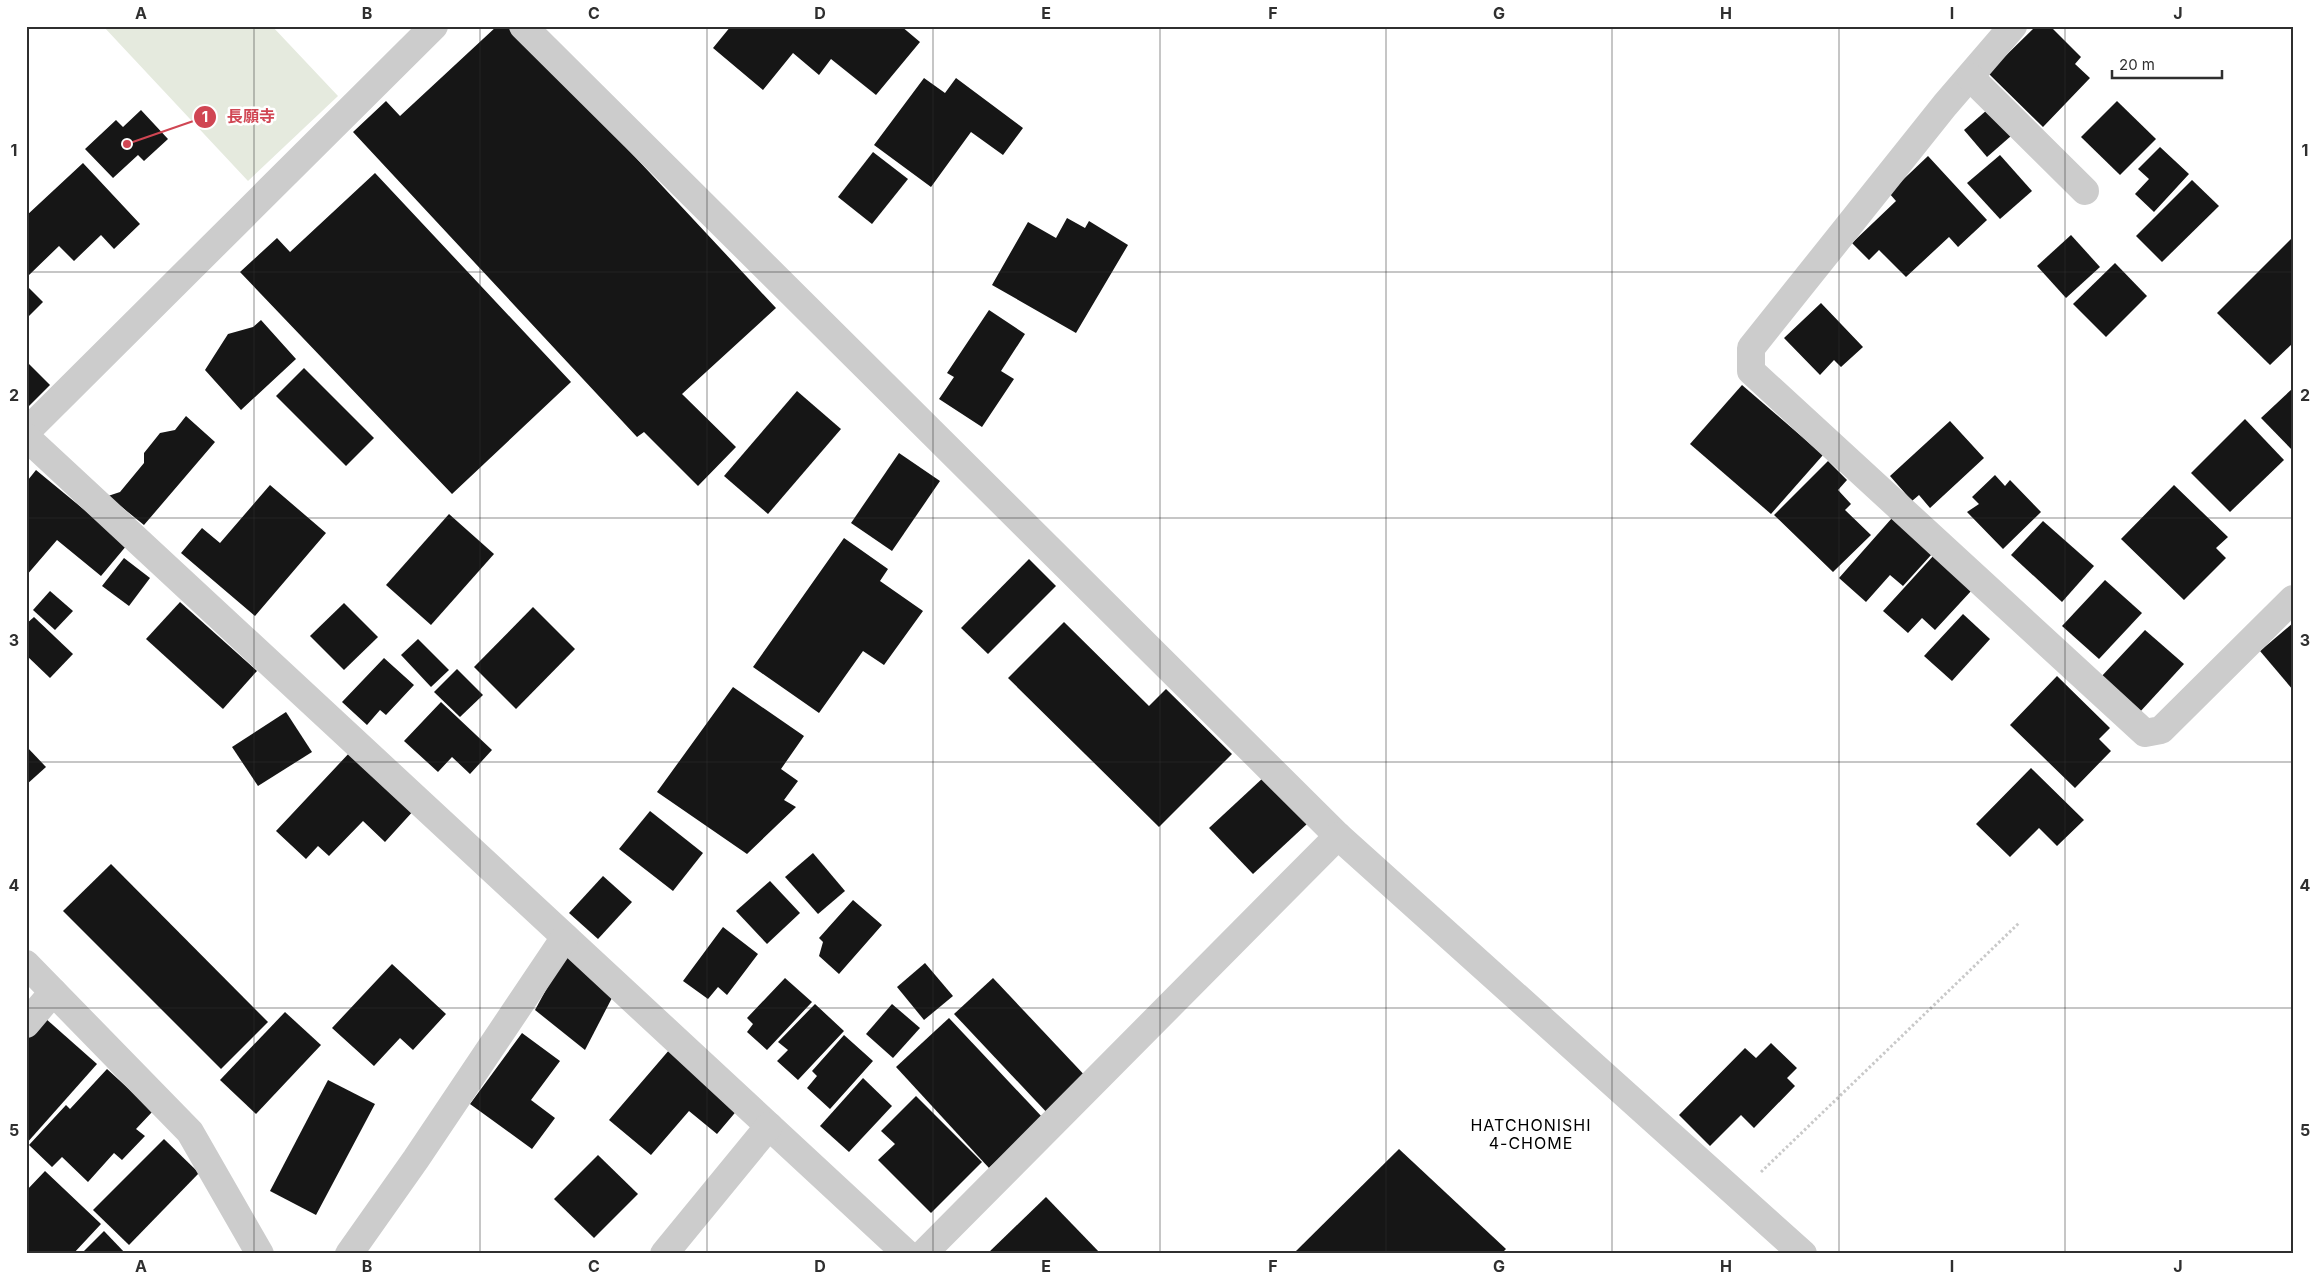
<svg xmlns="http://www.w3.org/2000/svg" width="2319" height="1280" viewBox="0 0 2319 1280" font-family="Inter,'Noto Sans JP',sans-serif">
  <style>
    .green { fill: #e5eade }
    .building { fill: #161616 }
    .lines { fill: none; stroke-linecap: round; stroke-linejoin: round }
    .path { stroke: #c9c9c9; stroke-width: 3; stroke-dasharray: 2.5 2.5; stroke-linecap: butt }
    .minor { stroke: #ccc; stroke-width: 28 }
    .grid { fill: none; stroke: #2f2f2f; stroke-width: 1; stroke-opacity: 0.55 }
    .labels { text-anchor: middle; stroke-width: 5; stroke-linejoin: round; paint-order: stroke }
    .neighbourhood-label { font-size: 16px; letter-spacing: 1px; fill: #000; stroke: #fff }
    .leader { fill: none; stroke: #d04653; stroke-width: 2 }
    .callout-dot { fill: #d04653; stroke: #fff; stroke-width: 2 }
    .mark-label { font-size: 15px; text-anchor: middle; font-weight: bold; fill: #fff }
    .callout-label { font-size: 16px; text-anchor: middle; font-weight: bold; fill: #d04653; stroke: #fff; stroke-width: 5; stroke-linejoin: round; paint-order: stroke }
    .neatline { fill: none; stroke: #2f2f2f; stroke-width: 2 }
    .grid-label { font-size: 16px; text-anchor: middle; font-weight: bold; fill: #2f2f2f }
  </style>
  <rect width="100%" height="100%" fill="#fff"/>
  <polygon class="green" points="103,26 272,26 338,96 248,181"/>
  <g class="building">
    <polygon points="497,26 513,26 776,308 682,394 736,447 698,486 644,432 637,437 353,132 386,101 400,116"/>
    <polygon points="731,26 901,26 920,42 876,95 831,59 819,75 793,53 763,90 713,48"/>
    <polygon points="2036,26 2050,26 2081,57 2075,64 2090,78 2043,127 1988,73"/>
    <polygon points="924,78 945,93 956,78 1023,128 1003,155 971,132 931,187 874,145"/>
    <polygon points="2117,101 2156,139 2120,175 2081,137"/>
    <polygon points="141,110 168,139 144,161 138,155 113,178 85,149 116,120 123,127"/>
    <polygon points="1987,110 2011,136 1987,157 1964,130"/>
    <polygon points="2160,147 2189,174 2154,212 2135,194 2149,179 2138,169"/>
    <polygon points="873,152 908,179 872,224 838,197"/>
    <polygon points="2000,155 2032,191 2000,219 1967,183"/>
    <polygon points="1928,156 1987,220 1958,247 1949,237 1906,277 1879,250 1869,260 1852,243 1896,201 1889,193"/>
    <polygon points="83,163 140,224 114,249 101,235 74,261 59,246 28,276 26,216"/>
    <polygon points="375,173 571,382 452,494 240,272 277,238 290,252"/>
    <polygon points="2192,180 2219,206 2162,262 2136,236"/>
    <polygon points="1067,218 1085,228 1089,221 1128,245 1076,333 992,285 1028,222 1056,238"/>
    <polygon points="2071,235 2100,267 2066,298 2037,266"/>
    <polygon points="2293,237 2293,343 2270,365 2217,313"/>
    <polygon points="2115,263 2147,296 2106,337 2073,304"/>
    <polygon points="26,285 43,302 26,319"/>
    <polygon points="1821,303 1863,347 1841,367 1834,360 1820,375 1784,338"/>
    <polygon points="989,310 1025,334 1001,371 1014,379 982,427 939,399 954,377 947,373"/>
    <polygon points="261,320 296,359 241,410 205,370 228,334 253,327"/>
    <polygon points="26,361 50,385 26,409"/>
    <polygon points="304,368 374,438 346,466 276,396"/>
    <polygon points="1742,385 1823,455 1771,514 1690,444"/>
    <polygon points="2293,388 2293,451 2261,418"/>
    <polygon points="797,391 841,429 768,514 724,476"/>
    <polygon points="186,416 215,442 144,525 108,496 120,492 144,463 144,453 160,433 175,430"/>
    <polygon points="2245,419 2284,460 2230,512 2191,473"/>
    <polygon points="1950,421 1984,458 1930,508 1919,495 1912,501 1890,476"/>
    <polygon points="899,453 940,481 892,551 851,523"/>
    <polygon points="1828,461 1847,480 1838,490 1851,504 1845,510 1871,535 1833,572 1774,515"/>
    <polygon points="36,470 127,545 101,576 57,540 26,576 26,479 28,480"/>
    <polygon points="1995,475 2005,486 2010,480 2041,512 2003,549 1967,512 1979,504 1972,497"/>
    <polygon points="270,485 326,533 255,616 181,553 202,528 220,543"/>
    <polygon points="2174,485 2228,537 2216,548 2226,558 2184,600 2121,539"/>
    <polygon points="449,514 494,554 431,625 386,585"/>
    <polygon points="1892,518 1932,554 1903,586 1890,575 1866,602 1839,578"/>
    <polygon points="2043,521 2094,566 2062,602 2011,555"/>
    <polygon points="844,538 888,569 880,581 923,611 884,665 863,651 819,713 753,667"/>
    <polygon points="1934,555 1972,590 1935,630 1922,618 1908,633 1883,611"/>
    <polygon points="124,558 150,578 129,606 102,586"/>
    <polygon points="1029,559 1056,586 988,654 961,628"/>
    <polygon points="2105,580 2142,613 2099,659 2062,626"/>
    <polygon points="50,591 73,611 55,630 33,610"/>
    <polygon points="180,602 257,671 223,709 146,639"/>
    <polygon points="344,603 378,637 344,670 310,636"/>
    <polygon points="533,607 575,649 516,709 474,667"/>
    <polygon points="1963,614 1990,639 1952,681 1924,656"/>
    <polygon points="34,617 73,654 50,678 26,655 26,624"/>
    <polygon points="1064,622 1149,706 1166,689 1232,754 1159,827 1008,678"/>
    <polygon points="2293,623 2293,690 2260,651"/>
    <polygon points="2145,630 2184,664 2139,713 2100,678"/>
    <polygon points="418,639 449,670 431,687 401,655"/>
    <polygon points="384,658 414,685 386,715 380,710 367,725 342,702"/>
    <polygon points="457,669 483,695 460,717 434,692"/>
    <polygon points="2057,676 2110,728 2099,739 2111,751 2075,788 2010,725"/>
    <polygon points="733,687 804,736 781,769 798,781 784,800 796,807 747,854 657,792"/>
    <polygon points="441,702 492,750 470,774 452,757 438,772 404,741"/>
    <polygon points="286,712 312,752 258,786 232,747"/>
    <polygon points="26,746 46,767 26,785"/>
    <polygon points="352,750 415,809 385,842 363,821 329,856 318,846 306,859 276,831"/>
    <polygon points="2031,768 2084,820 2057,846 2039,828 2010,857 1976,824"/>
    <polygon points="1264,777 1308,823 1253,874 1209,828"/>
    <polygon points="650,811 703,853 673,891 619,849"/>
    <polygon points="813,853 845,891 818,914 785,877"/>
    <polygon points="111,864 268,1022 221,1069 63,911"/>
    <polygon points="603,876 632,902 598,939 569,913"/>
    <polygon points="770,881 800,913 767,944 736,911"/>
    <polygon points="853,900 882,925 839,974 819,956 823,942 819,938"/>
    <polygon points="723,927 758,954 727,995 718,987 708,999 683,981"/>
    <polygon points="566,953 614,994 585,1050 535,1010"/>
    <polygon points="925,963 953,996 924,1020 897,987"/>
    <polygon points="392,964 446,1014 413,1050 400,1038 374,1066 332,1028"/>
    <polygon points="785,978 812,1002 767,1050 747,1032 753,1024 747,1018"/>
    <polygon points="993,978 1090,1081 1051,1117 954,1014"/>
    <polygon points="815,1004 844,1031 798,1080 777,1061 788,1050 778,1042"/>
    <polygon points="892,1004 920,1028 893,1058 866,1034"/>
    <polygon points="285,1012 321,1045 256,1114 220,1080"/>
    <polygon points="45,1018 97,1064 26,1144 26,1040"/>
    <polygon points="949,1018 1043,1118 989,1168 896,1067"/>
    <polygon points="522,1033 560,1061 531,1100 555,1118 532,1149 470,1104"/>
    <polygon points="844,1035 873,1061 830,1109 807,1088 817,1076 812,1071"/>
    <polygon points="1771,1043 1797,1068 1787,1078 1795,1086 1754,1128 1741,1115 1710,1146 1679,1115 1745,1048 1756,1058"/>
    <polygon points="670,1049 739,1108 717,1134 689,1111 651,1155 609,1120"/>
    <polygon points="107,1069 153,1111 136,1129 145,1136 122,1160 114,1153 88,1182 62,1157 52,1167 29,1145 66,1105 70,1109"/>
    <polygon points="863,1078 892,1106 849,1152 820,1126"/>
    <polygon points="328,1080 375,1104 316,1215 270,1191"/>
    <polygon points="916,1096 982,1162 931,1213 878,1160 895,1144 881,1131"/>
    <polygon points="164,1139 199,1173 129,1245 93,1210"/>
    <polygon points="1399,1149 1506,1249 1501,1254 1293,1254"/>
    <polygon points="598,1155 638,1194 594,1238 554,1199"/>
    <polygon points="45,1171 101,1224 73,1254 26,1254 26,1215 29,1213 26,1210 26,1191"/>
    <polygon points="1046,1197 1101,1254 987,1254"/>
    <polygon points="104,1231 126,1254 81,1254"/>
  </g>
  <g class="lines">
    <polyline class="path" points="1761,1172 2019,923"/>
    <g class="minor">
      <polyline points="523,26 1338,836 1803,1254"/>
      <polyline points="2013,26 1945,105 1751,348 1751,371 2145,733 2161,730 2293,599"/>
      <polyline points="1970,77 2085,191"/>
      <polyline points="26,432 434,26"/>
      <polyline points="26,437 907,1254"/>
      <polyline points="26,964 190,1132 260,1254"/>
      <polyline points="26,1024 53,992"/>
      <polyline points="349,1254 416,1159 565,937"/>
      <polyline points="664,1254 769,1126"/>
      <polyline points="923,1254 1338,836"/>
    </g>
  </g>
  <path class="grid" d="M254 26V1254M480 26V1254M707 26V1254M933 26V1254M1160 26V1254M1386 26V1254M1612 26V1254M1839 26V1254M2065 26V1254M26 272H2293M26 518H2293M26 762H2293M26 1008H2293"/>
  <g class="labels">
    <g class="neighbourhood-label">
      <text x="1531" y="1131">HATCHONISHI<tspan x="1531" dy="18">4-CHOME</tspan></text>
    </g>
  </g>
  <path class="leader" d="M127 144L205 117"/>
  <g class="callout-dot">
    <circle cx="127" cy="144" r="5"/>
    <circle cx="205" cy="117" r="12"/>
  </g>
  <g class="mark-label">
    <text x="205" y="122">1</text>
  </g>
  <g class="callout-label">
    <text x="251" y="122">長願寺</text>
  </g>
  <rect width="2319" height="1280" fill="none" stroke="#ffffff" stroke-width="55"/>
  <path d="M2112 70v8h110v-8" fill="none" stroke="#2f2f2f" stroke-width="2.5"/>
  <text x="2119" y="70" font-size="15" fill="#2f2f2f" stroke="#ffffff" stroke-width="4" paint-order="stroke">20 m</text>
  <rect x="28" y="28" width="2264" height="1224" class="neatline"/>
  <g class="grid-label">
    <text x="141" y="19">A</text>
    <text x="367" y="19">B</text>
    <text x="594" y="19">C</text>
    <text x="820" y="19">D</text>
    <text x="1046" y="19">E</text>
    <text x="1273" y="19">F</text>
    <text x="1499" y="19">G</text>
    <text x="1726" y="19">H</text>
    <text x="1952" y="19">I</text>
    <text x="2178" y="19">J</text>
    <text x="14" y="156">1</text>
    <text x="2305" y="156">1</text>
    <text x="14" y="401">2</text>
    <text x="2305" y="401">2</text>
    <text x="14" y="646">3</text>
    <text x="2305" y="646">3</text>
    <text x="14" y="891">4</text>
    <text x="2305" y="891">4</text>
    <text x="14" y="1136">5</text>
    <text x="2305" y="1136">5</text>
    <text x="141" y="1272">A</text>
    <text x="367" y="1272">B</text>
    <text x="594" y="1272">C</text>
    <text x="820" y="1272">D</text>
    <text x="1046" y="1272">E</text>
    <text x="1273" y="1272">F</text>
    <text x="1499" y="1272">G</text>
    <text x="1726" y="1272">H</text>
    <text x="1952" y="1272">I</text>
    <text x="2178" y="1272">J</text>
  </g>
</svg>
